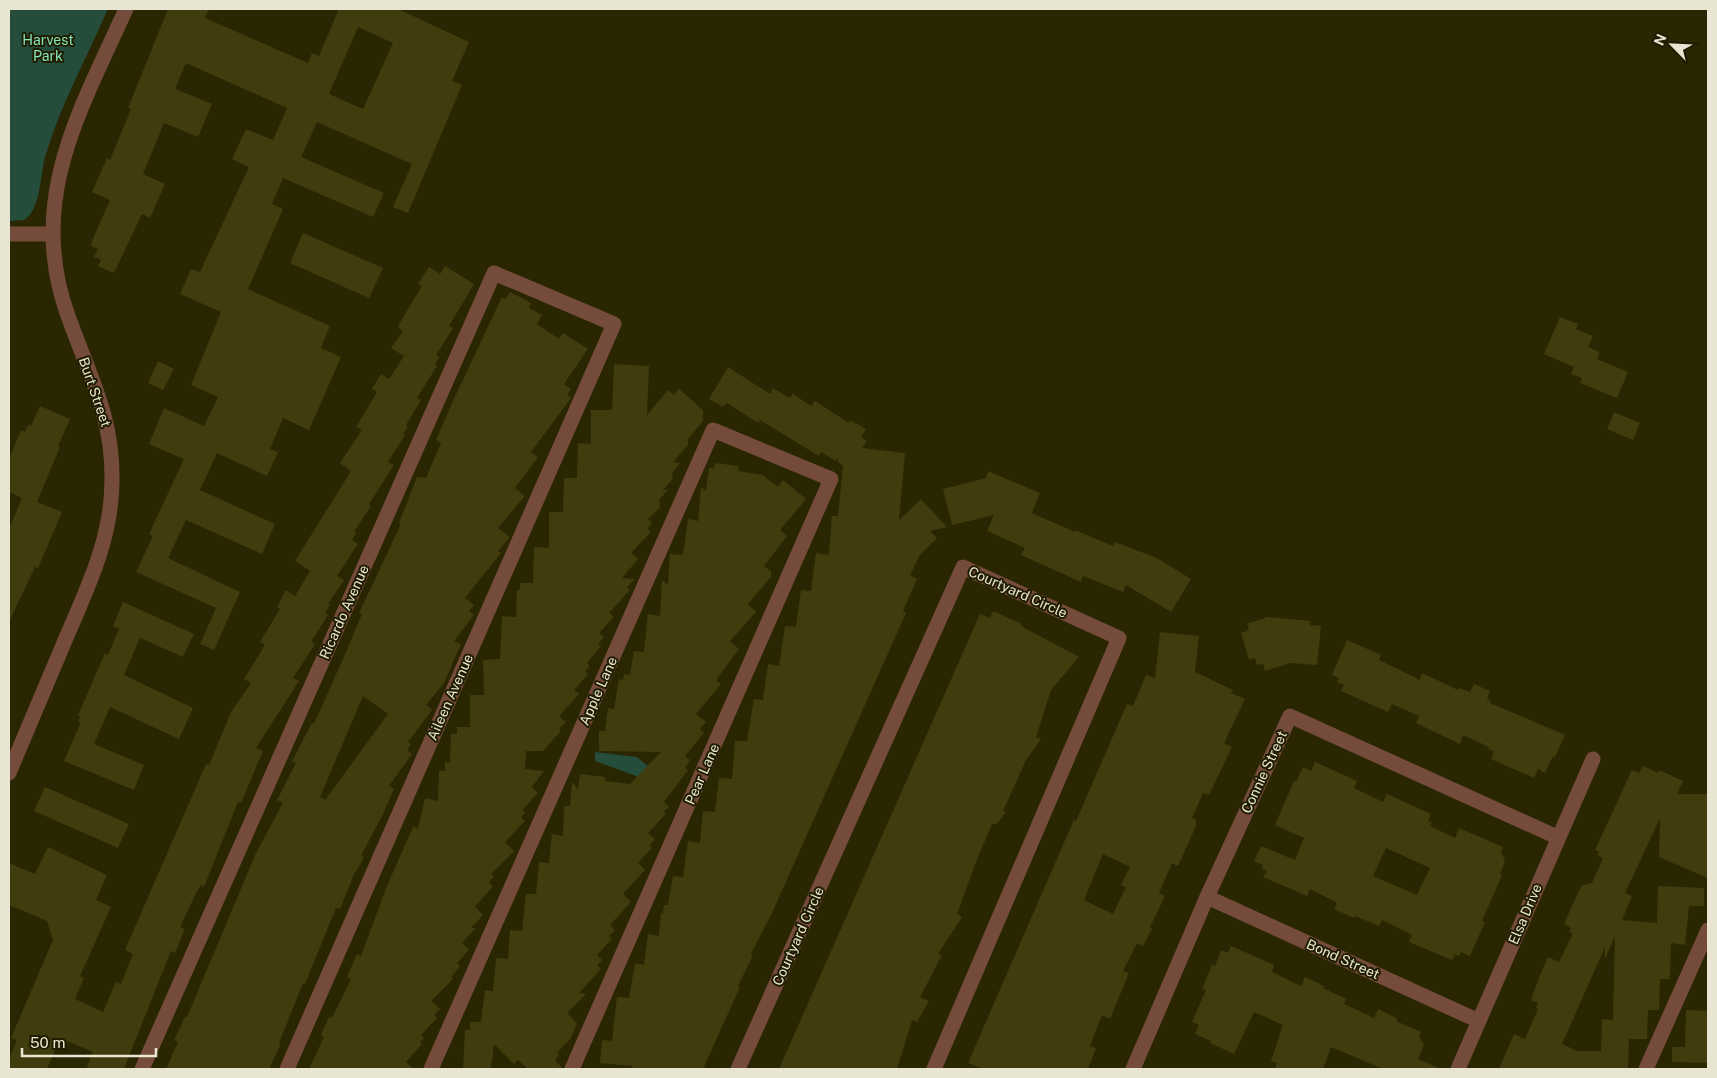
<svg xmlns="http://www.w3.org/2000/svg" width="1717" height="1078" viewBox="0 0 1717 1078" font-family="'Public Sans',sans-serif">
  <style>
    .green { fill: #254d3b }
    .building { fill: #413c0e; fill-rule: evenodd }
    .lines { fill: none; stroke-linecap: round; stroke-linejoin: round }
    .minor { stroke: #754c3b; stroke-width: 15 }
    .labels { text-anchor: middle; stroke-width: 4; stroke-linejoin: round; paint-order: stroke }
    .park-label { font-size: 14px; fill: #86e5b9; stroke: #201c00 }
    .street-label { font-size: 14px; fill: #e8e6d2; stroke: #201c00 }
  </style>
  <rect width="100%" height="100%" fill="#2a2602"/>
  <g class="green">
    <path d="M9 9H108C87 57 60 106 45 157 40 175 41 210 24 220L9 221Z"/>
    <polygon points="595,752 637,757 667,783 657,795 636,776 595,761"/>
  </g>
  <g class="building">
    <path d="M168 9H209L205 18 308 63 312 53 319 56 339 9H398L469 42 452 81 462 85 408 213 393 207 412 164 317 122 301 157 384 193 373 217 283 178 272 204 283 209 248 289 330 326 321 348 341 357 309 430 283 418 270 449 278 452 267 476 217 453 200 490 275 524 262 554 186 520 168 558 240 592 214 650 200 644 216 608 136 572 153 536 149 534 184 459 149 444 164 408 204 426 218 397 191 385 221 312 180 294 191 269 200 272 249 167 232 159 246 129 273 140 287 108 186 63 175 89 212 104 198 137 164 123 143 174 165 184 150 218 142 214 114 273 98 266 101 260 94 257 98 249 91 246 92 241 110 200 92 192 107 158 110 160 131 109 128 108ZM358 27 393 43 363 109 329 94Z"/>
    <polygon points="303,233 383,268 369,298 290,263"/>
    <polygon points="445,266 474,284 449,326 453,328 436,355 439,357 435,365 437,366 417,398 421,400 406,425 408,426 403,434 405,435 388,462 394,465 369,504 371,506 354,532 356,533 352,540 358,544 337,576 344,580 328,604 330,605 325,613 328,615 311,642 315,644 293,678 299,681 256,748 263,751 241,803 238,802 204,887 201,885 197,891 180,927 185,929 175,953 171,951 124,1069 86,1069 93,1052 60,1038 47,1069 9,1069 9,1059 17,1040 11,1038 53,940 47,921 9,905 9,863 35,874 48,847 107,875 96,900 111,907 80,976 84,978 75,999 103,1012 116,982 121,984 133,954 125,950 206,764 209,765 231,712 251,683 244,679 265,645 260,642 280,609 277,607 286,590 295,596 310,571 295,561 351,471 340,463 362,430 356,427 377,392 372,389 381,374 389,379 404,356 391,348 403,331 398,327 402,319 422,286 418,284 429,267 440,274"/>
    <path d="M510 292 531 303 529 308 542 315 537 324 559 339 563 333 588 349 564 384 571 389 567 395 571 398 531 452 538 457 515 488 525 496 498 528 510 537 498 551 501 553 465 598 474 605 469 611 474 615 454 641 461 644 444 683 426 705 432 710 408 742 411 744 407 750 412 754 389 786 394 789 383 814 361 856 364 857 356 872H355L340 909 336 908 305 984 303 983 279 1043 281 1044 269 1069H166L178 1042 174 1040 185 1017H187L256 853 283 803 277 800 296 763 292 761 312 723 314 724 346 652 362 614 359 613 401 524 399 523 417 477 426 478 441 443 436 440 452 403 502 297 506 299ZM363 696 388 714 325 800 320 797Z"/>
    <polygon points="1560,317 1578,324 1576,329 1593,336 1588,347 1600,352 1597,359 1628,372 1617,398 1580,383 1582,378 1571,374 1574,367 1544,354"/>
    <polygon points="158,361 174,369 163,390 148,383"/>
    <polygon points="614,364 649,366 647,415 668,390 674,395 679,389 703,410 703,421 688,439 688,445 673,462 680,463 672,473 673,479 663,490 668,490 659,500 660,507 648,519 652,523 647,529 651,532 631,553 638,559 622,578 635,579 627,587 630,590 609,613 614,617 599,633 604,637 598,644 601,646 587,663 590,666 585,671 588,674 574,690 579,694 559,716 566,722 559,729 561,731 543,751 526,751 525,769 544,771 532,787 538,793 522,810 525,813 521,817 525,821 505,842 514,851 491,874 494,876 489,883 493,886 475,907 483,915 471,928 476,928 462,943 469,950 457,963 460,966 451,977 453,979 431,1001 440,1009 434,1015 437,1018 421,1035 424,1038 420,1042 422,1044 406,1062 414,1069 309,1069 324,1037 321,1035 329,1017 332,1018 351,979 347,977 357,954 361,956 386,888 413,827 418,828 425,798 438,801 439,771 445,771 445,762 450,763 451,734 457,734 457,727 470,727 470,695 484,695 483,660 500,659 502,616 516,617 517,590 520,590 520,583 533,583 534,547 549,548 549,512 563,512 564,478 577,478 578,443 591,444 591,410 612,410"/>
    <polygon points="728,367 770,394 773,388 790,398 793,394 811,406 815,401 849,423 850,420 866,429 861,437 867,441 862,448 905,453 899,520 921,499 947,527 930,531 937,538 919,556 910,576 917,579 903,611 906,613 772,913 751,954 753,955 738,986 740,987 703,1069 632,1069 633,1066 600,1063 602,1040 612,1041 617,997 629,998 635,963 644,965 648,934 659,936 661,913 663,913 664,905 668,905 673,876 683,877 688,841 700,843 703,811 715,812 719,778 732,779 735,741 747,741 754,699 763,700 768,664 779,666 785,626 796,627 801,590 811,591 816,553 829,555 832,516 838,516 843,466 838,462 838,458 836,461 821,452 819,456 760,420 758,423 727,403 723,407 709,399"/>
    <polygon points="40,406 70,419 58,446 60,447 37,502 62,512 38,568 35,567 9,622 9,529 22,498 9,492 9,459 21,430 25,432 28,425 31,426"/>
    <polygon points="1614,412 1640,423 1633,440 1607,429"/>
    <polygon points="715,463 739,466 738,471 763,475 778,487 783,480 806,499 780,530 787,536 764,566 771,571 771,577 748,604 756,612 730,641 739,649 716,680 721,684 696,714 706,722 700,729 704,733 685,756 690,760 685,768 688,770 664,802 669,807 663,812 666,814 648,833 655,839 649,845 652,848 638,863 645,870 623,894 631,902 610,925 615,930 609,936 612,939 597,955 602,960 597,965 601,969 579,993 586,994 567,1013 577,1023 571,1038 557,1053 559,1055 555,1060 563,1069 528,1069 518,1060 514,1064 494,1044 491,1069 463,1069 465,1030 470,1030 470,1022 481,1022 485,990 493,991 496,958 508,959 510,930 522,931 526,894 536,894 539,862 549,863 552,834 563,836 564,806 570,806 572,782 578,789 580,774 605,777 605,781 630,784 661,752 599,751 599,731 605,731 608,708 614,709 619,679 623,680 624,674 630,675 634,651 644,652 648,614 660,616 662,580 668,585 670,554 683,555 688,519 698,521 701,487 706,491 709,468 714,469"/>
    <polygon points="988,471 1040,493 1032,513 1075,532 1075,530 1113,546 1115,542 1157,558 1191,579 1171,612 1126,585 1123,592 1083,576 1081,582 1021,555 1025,548 987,531 994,515 952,525 943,489 986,478"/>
    <polygon points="123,602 194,634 183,657 140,638 124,675 193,708 179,739 110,707 94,744 144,765 134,790 64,761 81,722 78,721 81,716 78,715 85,699 105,653 108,655 119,629 113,626"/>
    <polygon points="993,611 1022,624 1021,626 1079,657 1051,690 1036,737 1041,739 1026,760 1003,811 1006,812 997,824 992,824 976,862 957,914 962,917 938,954 942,955 920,997 929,1001 917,1022 912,1020 897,1069 779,1069 980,614 990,618"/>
    <polygon points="1268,617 1310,621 1310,625 1321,626 1317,665 1290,663 1265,671 1263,664 1257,665 1255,658 1249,660 1241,633 1249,630 1247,624"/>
    <path d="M1160 632 1199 636 1195 672 1233 690 1231 693 1245 699 1224 743 1232 747 1209 795 1203 793 1192 818 1196 820V826L1178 866 1172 863 1159 893 1165 896 1150 927 1152 929 1143 946 1137 943 1123 971 1129 973 1110 1019 1102 1015 1090 1046 1096 1048 1088 1069H983L968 1063 1066 838 1074 820 1076 821 1127 704 1133 706 1146 675 1155 678ZM1103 854 1130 867 1121 885 1126 887 1113 914 1084 900Z"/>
    <polygon points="1347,640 1381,655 1379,660 1420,680 1422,673 1458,690 1459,688 1470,692 1474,684 1490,691 1487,699 1491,700 1490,703 1565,735 1555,757 1553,756 1545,773 1538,769 1534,778 1491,759 1494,751 1488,749 1489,747 1463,735 1460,744 1416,723 1419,716 1392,704 1388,712 1341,691 1344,685 1337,682 1339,678 1332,675"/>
    <path d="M1315 762 1357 781 1354 788 1383 802 1387 794 1431 814 1428 821 1432 822 1430 826 1455 838 1459 828 1503 847 1501 851 1505 861 1500 874 1502 875 1482 921 1485 922 1470 956 1461 952 1459 956 1455 954 1452 960 1409 942 1412 935 1382 920 1379 926 1355 916 1354 918 1334 909 1337 903 1310 889 1307 896 1263 877 1267 871 1262 869 1263 865 1254 861 1261 846 1295 860 1304 838 1275 825 1294 781 1296 782 1303 767 1311 771ZM1386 848 1430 868 1417 895 1373 876Z"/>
    <path d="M1643 766 1658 773 1659 770 1683 781 1677 794H1708V878L1659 857 1660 818 1625 893 1632 896 1622 920 1657 923 1658 886 1704 888V906H1689L1685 945 1671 943 1670 979H1660L1659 1010H1648L1647 1039H1629L1628 1069H1499L1514 1034 1525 1039 1538 1009 1536 1008 1538 1003 1531 1000 1539 978 1548 957 1559 962 1573 933 1569 932 1571 928 1564 924 1581 886 1592 883 1603 858 1597 855 1599 852 1595 850 1632 770 1639 773ZM1615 936 1613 1020 1602 1019 1601 1051H1577L1562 1044 1605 947V959Z"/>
    <polygon points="45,787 129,824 118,848 34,811"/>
    <polygon points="1231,946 1274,965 1272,972 1301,986 1305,977 1324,986 1323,988 1346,999 1344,1004 1374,1018 1378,1009 1397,1018 1396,1021 1421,1032 1419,1037 1424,1045 1418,1059 1441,1069 1383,1069 1331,1047 1323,1069 1275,1069 1277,1063 1271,1061 1283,1025 1254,1012 1234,1054 1210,1043 1211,1041 1195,1034 1199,1025 1192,1022 1206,990 1202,989 1212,965 1215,966 1221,950 1228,953"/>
    <polygon points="1686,1010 1708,1011 1708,1063 1672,1062 1672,1047 1685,1047"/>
  </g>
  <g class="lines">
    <g class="minor">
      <polyline points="9,234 52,234"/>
      <path d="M9 773C28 728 47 683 66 638 88 587 112 538 112 480 113 415 88 373 67 313 27 199 80 111 126 9"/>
      <polyline points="1207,897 1479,1021"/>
      <polyline points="142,1069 494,273 614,324 287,1069"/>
      <polyline points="431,1069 713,430 831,479 572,1069"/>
      <polyline points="738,1069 963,567 1119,638 934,1069"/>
      <polyline points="1133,1069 1207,897 1290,716 1557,837"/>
      <polyline points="1458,1069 1593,759"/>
      <polyline points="1646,1069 1708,930"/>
    </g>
  </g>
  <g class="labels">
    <g class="park-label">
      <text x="48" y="45">Harvest<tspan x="48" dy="16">Park</tspan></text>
    </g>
    <g class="street-label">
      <text transform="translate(95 392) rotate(71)" y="5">Burt Street</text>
      <text transform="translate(1018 592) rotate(24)" y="5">Courtyard Circle</text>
      <text transform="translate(344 612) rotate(-66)" y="5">Ricardo Avenue</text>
      <text transform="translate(598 691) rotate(-66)" y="5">Apple Lane</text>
      <text transform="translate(450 697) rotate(-66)" y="5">Aileen Avenue</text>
      <text transform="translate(1264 772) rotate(-65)" y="5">Connie Street</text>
      <text transform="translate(702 774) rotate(-66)" y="5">Pear Lane</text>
      <text transform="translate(1525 914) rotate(-67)" y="5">Elsa Drive</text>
      <text transform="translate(798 936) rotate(-66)" y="5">Courtyard Circle</text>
      <text transform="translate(1343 959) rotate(24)" y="5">Bond Street</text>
    </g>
  </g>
  <rect width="1717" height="1078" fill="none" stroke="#e8e6d2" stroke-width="20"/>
  <g transform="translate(1672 45) rotate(294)" stroke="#201c00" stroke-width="4" paint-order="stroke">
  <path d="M0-4L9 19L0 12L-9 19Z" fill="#e8e6d2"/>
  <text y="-8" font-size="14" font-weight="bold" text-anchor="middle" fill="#e8e6d2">N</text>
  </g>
  <path d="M22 1048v8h134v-8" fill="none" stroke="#e8e6d2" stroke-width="2.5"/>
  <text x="30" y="1048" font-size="15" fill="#e8e6d2" stroke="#201c00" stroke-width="4" paint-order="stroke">50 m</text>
</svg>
